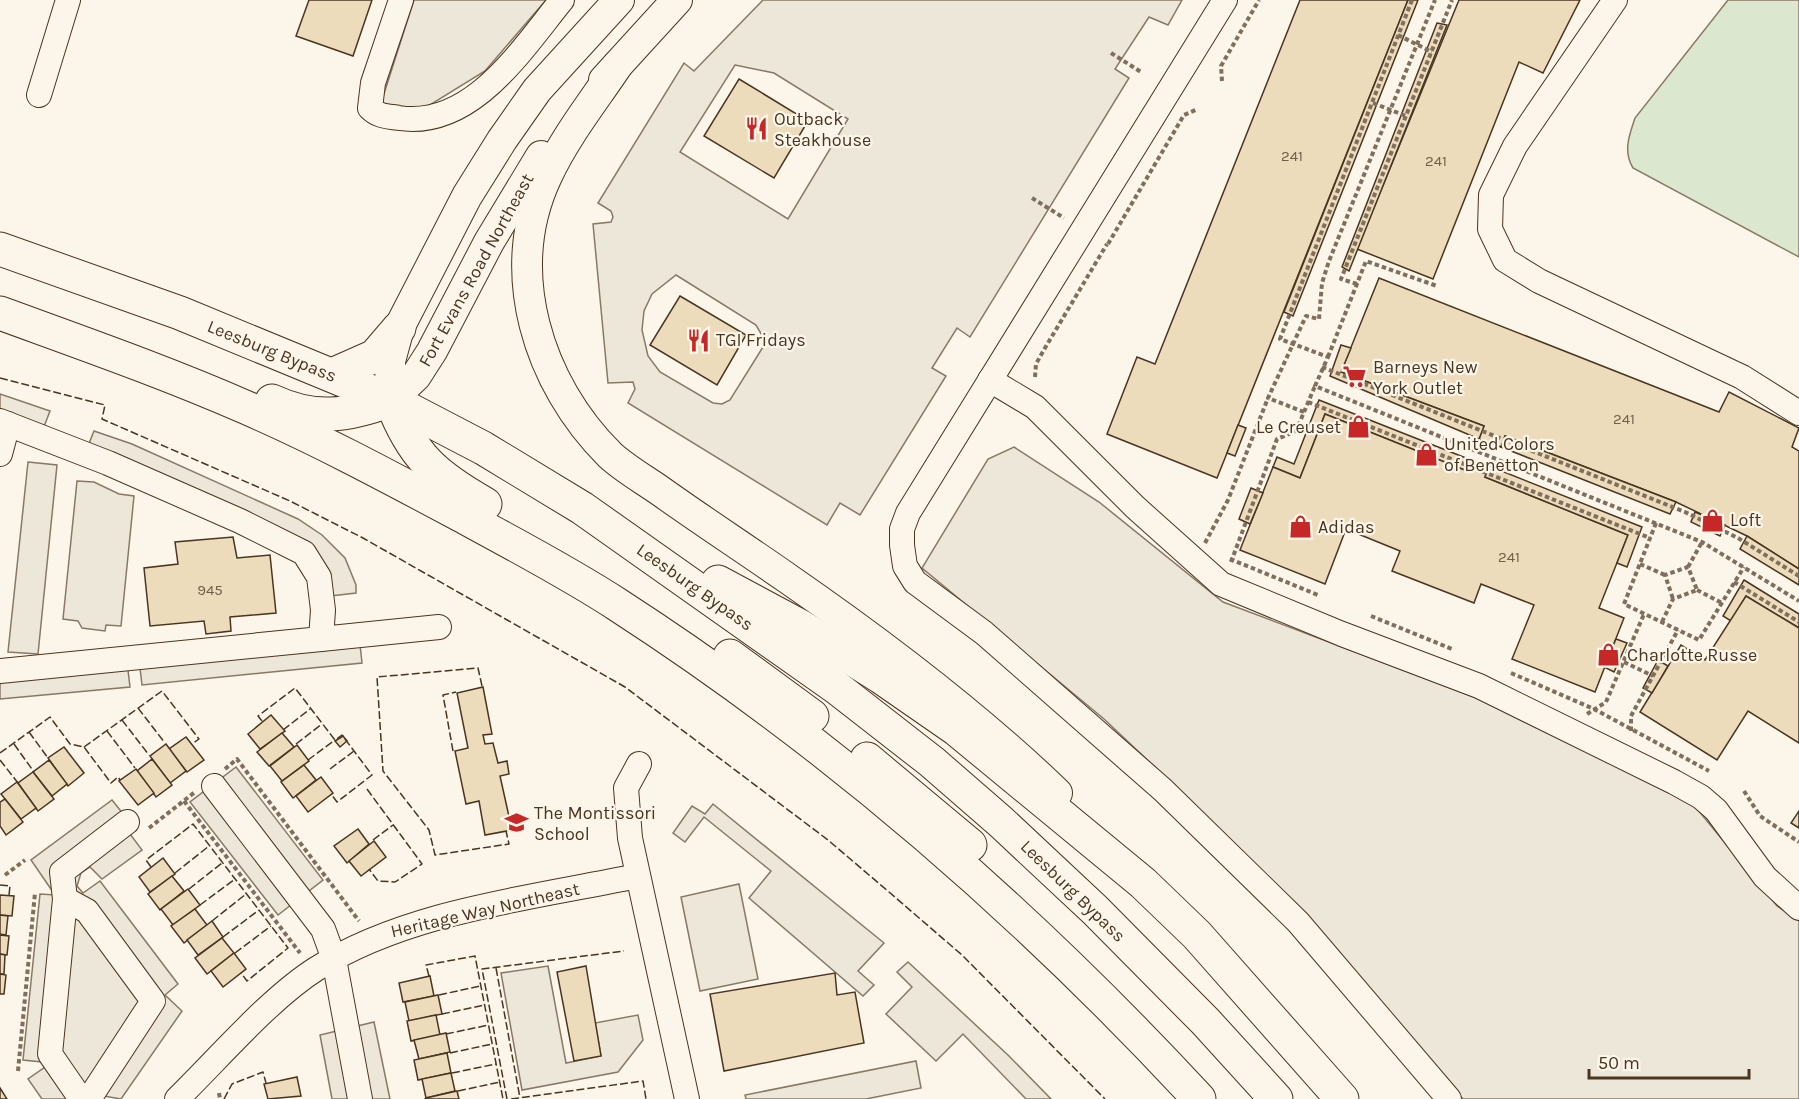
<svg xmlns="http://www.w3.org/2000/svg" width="1799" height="1099" viewBox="0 0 1799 1099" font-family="Karla,sans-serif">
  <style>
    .green { fill: #dce7d0; stroke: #887966; stroke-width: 1.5 }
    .parking { fill: #ede7d9; stroke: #887966; stroke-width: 1.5; fill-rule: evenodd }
    .building { fill: #ecdcbc; stroke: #4a3520; stroke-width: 1.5 }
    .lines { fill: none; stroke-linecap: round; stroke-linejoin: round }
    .minor-casing { stroke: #4a3520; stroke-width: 26 }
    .major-casing { stroke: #4a3520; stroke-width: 32 }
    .highway-casing { stroke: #4a3520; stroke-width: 35 }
    .path { stroke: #7f6f5c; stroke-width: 4; stroke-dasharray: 4.5 3; stroke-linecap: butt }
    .minor { stroke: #fbf6e9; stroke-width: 24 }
    .major { stroke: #fbf6e9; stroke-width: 30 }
    .highway { stroke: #fbf6e9; stroke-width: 33 }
    .fence { stroke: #4a3520; stroke-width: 1.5; stroke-dasharray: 8 3; stroke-linecap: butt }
    .labels { text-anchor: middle; stroke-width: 4.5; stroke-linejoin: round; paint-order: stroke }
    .number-label { font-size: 15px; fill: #725f47 }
    .poi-label { font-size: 18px; fill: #4a3520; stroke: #fbf6e9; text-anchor: start }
    .street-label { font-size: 18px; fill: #4a3520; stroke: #fbf6e9 }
  </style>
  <rect width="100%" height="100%" fill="#fbf6e9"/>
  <path class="green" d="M1728 0H1799V257L1633 168C1623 151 1629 136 1635 118Z"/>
  <g class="parking">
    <polygon points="414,0 546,0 485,71 417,113 381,103"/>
    <path d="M763 0H1182L1168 25 1149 17 1115 69 1129 78 970 337 957 328 932 368 946 376 860 515 840 503 827 525 628 403 635 389 633 382 608 383 593 224 611 222 613 217 611 211 598 203 684 63 694 71ZM735 65 774 73 848 119 788 219 680 152ZM676 275 756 325 763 337V347L730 400 722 404 713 403 660 372 648 356 642 330 644 311 652 294Z"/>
    <polygon points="0,394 50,411 40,437 0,421"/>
    <polygon points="94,431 132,444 298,519 322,535 345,558 356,585 356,593 322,597 304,553 88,446"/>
    <polygon points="1014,447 1099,502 1223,602 1487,702 1693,804 1777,906 1799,920 1799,1099 1463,1099 1326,939 1193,803 1104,719 922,568 988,459"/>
    <polygon points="28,462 57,465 38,654 8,652"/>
    <polygon points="77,481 94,482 119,494 134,496 121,626 106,625 105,631 82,628 78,621 63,619"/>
    <polygon points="359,635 362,663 142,685 140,668 128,670 130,687 0,699 0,671"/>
    <polygon points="236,767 323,880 278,915 190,802"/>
    <polygon points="112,800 136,830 130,834 142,850 102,879 90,867 81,873 77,886 83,893 100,881 178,984 165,995 182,1011 121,1099 104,1096 99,1099 42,1099 28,1079 45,1067 42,1062 23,1060 40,894 55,895 31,860"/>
    <polygon points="713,804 884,943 858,971 874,985 863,996 749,898 771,871 704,817 685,842 673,833 692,806 705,814"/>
    <polygon points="739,884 758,979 700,991 681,897"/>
    <polygon points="908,962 1009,1056 1051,1099 1026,1099 963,1034 936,1061 886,1014 912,987 897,972"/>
    <polygon points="548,966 566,1063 601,1056 595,1023 638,1015 643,1040 618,1072 522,1090 501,973"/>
    <polygon points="374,1022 390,1099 332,1099 320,1035"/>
    <polygon points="916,1061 921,1088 866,1099 746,1099 745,1095"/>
  </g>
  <g class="building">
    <polygon points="309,0 372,0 353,56 296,36"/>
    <polygon points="1300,0 1408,0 1217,478 1107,434 1137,357 1155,364"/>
    <polygon points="1408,0 1418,0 1293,316 1284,312"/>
    <polygon points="1459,0 1580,0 1543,73 1519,62 1433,279 1357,249"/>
    <polygon points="1437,23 1447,25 1349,271 1342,267"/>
    <polygon points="739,79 808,121 774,178 704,136"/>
    <polygon points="1379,278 1719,412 1729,392 1799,428 1792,447 1799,451 1799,569 1747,536 1676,502 1505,436 1501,447 1479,439 1484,426 1341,372"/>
    <polygon points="680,296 746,335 717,385 650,345"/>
    <polygon points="1341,345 1351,348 1341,372 1484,426 1479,439 1330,376"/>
    <polygon points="1319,400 1471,460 1467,471 1325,414 1300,478 1273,467 1277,457 1294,464"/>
    <polygon points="1325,414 1467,471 1471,460 1489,466 1485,477 1628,535 1599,608 1624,618 1595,692 1512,659 1534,605 1481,584 1474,603 1392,571 1400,551 1346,529 1325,584 1240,550 1273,467 1300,478"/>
    <polygon points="1238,425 1246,428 1235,456 1227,453"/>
    <polygon points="1505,436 1676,502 1670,514 1501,447"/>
    <polygon points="1489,466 1642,527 1627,567 1617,563 1628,535 1485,477"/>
    <polygon points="1251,488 1263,493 1250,524 1239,519"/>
    <polygon points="1695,512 1725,525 1720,536 1691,522"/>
    <polygon points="1747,536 1799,569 1799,585 1740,549"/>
    <polygon points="233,537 237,558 270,555 276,613 230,617 231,631 206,634 204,621 150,626 144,568 178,564 175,542"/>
    <polygon points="1744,580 1799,614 1799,628 1746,596 1731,621 1723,616"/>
    <polygon points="1746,596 1799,628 1799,743 1748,711 1717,760 1640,712 1681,645 1705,660"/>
    <polygon points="1616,639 1627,643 1614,672 1604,667"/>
    <polygon points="1658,660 1668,666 1652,693 1643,688"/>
    <polygon points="483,687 492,734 483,735 485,744 493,743 498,763 507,761 509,774 500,776 512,830 485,835 479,801 466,804 455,751 468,748 457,693"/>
    <polygon points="271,715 285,731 260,749 248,734"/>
    <polygon points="282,733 294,747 269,766 257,752"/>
    <polygon points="343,736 347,741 340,747 335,741"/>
    <polygon points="186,737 204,760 187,772 169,749"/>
    <polygon points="166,744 186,771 170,783 150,756"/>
    <polygon points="297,745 309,761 282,781 270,766"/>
    <polygon points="64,747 84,773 68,786 48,758"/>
    <polygon points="152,759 172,785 156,797 137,771"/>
    <polygon points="49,760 67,784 52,796 33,772"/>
    <polygon points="304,765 316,780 293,798 281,782"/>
    <polygon points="136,769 154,793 138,805 119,781"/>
    <polygon points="33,772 54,799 38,811 18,783"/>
    <polygon points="321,777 333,793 308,812 296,796"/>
    <polygon points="17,782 36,808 21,819 1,794"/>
    <polygon points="5,799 23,822 6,835 0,826 0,802"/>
    <polygon points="1799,811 1799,828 1791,823"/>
    <polygon points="358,829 369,844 347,863 334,846"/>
    <polygon points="374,841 386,857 361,876 349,861"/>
    <polygon points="163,858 175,874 150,892 139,877"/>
    <polygon points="172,876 184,891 160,910 148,894"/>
    <polygon points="188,889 200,905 173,925 161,909"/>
    <polygon points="0,895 14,896 12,916 0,915"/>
    <polygon points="195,909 207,925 184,943 171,926"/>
    <polygon points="0,915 8,916 6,935 0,934"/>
    <polygon points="212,921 223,937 198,955 187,940"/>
    <polygon points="0,935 9,936 7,955 0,954"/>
    <polygon points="222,938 234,953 207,974 195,958"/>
    <polygon points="234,953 246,969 223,987 211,971"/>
    <polygon points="0,954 5,955 4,974 0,974"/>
    <polygon points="586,966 601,1056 574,1061 557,972"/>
    <polygon points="835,973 837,995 855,992 864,1043 724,1071 710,994"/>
    <polygon points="0,974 6,975 4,994 0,994"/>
    <polygon points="430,976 434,996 403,1002 399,983"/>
    <polygon points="438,995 442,1014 409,1021 405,1002"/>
    <polygon points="436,1015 440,1035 411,1041 407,1021"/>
    <polygon points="446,1033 450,1052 419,1059 414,1040"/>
    <polygon points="447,1053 451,1073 418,1080 414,1060"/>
    <polygon points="451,1073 455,1091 426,1098 422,1079"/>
    <polygon points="297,1077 301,1096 268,1099 264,1084"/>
    <polygon points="0,1088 7,1099 0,1099"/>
    <polygon points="457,1091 459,1099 425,1099 426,1098"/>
  </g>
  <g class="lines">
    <defs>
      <g id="minor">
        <path d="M401 0 373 83 370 108C379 117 388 116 399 118 472 129 522 49 562 0"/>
        <polyline points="1225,0 908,513 902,529 902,545 905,566 915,582 984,633 1163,790 1298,922 1449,1099"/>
        <polyline points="1615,0 1515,146 1491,195 1490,229 1505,260 1539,281 1742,377 1799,413"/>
        <polyline points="39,95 68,0"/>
        <polyline points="990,380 1035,407 1135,507 1221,584 1342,634 1479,686 1674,782 1701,797 1716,810 1765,877 1799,908"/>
        <polyline points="0,421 108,463 240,521 304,553 319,577 323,610 321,639 0,671"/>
        <polyline points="0,454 8,424"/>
        <polyline points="321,639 439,627"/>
        <polyline points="639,764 626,788 630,838 687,1099"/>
        <polyline points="214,786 323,929 334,959 360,1099"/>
        <polyline points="65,899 87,911 153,1001 89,1099"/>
        <polyline points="81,1099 50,1054 65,899 62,872 127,822"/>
        <path d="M177 1099C218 1059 269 999 316 969 407 911 532 898 637 876"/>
      </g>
      <g id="major">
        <path d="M617 66C593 102 565 137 547 176 502 271 538 384 610 455 624 468 643 479 659 490 701 520 744 548 787 578 881 643 974 713 1057 793"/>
        <polyline points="604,80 677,0"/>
        <polyline points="391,400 416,376 432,351 489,242 541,156"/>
        <polyline points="391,400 390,361 399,328 467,196 502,140 537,90 619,0"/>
      </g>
      <g id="highway">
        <polyline points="0,249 180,313 391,400 483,448 582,508 837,688 932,762 1001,822 1095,910 1205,1021 1276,1099"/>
        <path d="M0 313C82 343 165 372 245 407 321 440 393 479 466 518 517 546 569 573 618 605 831 743 1026 912 1199 1099"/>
        <polyline points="332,375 375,356 399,328"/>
        <path d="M391 400C412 456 434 475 485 504"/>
        <path d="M272 401C315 421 347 416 391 400"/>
        <polyline points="718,582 800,626 881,677 956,729 1143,883 1197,935 1342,1099"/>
        <polyline points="730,656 812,716"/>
        <polyline points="867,759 970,845"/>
      </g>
    </defs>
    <use href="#minor" class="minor-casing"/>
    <use href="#major" class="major-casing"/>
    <use href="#highway" class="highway-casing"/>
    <g class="path">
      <polyline points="1412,0 1280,339 1328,357 1315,386 1702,542 1799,601"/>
      <polyline points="1398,35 1432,52"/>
      <polyline points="1111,53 1141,72"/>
      <polyline points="1222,81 1221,66 1259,0"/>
      <polyline points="1373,103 1406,116"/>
      <polyline points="1032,198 1064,218"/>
      <polyline points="1108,244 1184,115 1198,109"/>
      <polyline points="1357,284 1341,279 1452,0"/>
      <polyline points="1328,357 1366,261 1437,286"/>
      <polyline points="1322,367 1685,512 1738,538 1799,576"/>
      <polyline points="1035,377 1036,364 1045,348 1107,244"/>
      <polyline points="1308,402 1650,538"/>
      <polyline points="1304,412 1268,398 1306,316 1319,319 1322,283 1329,261 1435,0"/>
      <polyline points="1656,523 1624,604 1699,640 1744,567"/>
      <polyline points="1205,543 1228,500 1268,398"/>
      <polyline points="1230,559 1318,595"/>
      <polyline points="1231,562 1277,439 1296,431 1315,386"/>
      <polyline points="1640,564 1665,575"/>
      <polyline points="1688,567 1702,542"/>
      <polyline points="1734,582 1799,622"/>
      <polyline points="1697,590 1722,603"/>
      <polyline points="1371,616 1452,649"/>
      <polyline points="1662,622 1673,599 1697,590 1688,567 1665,575 1673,599"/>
      <polyline points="1624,662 1653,676"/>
      <polyline points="1511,673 1594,709 1709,771"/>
      <polyline points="1587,714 1606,702 1644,614"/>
      <polyline points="1631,731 1631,716 1678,630"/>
      <polyline points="225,769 237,759 359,921"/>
      <polyline points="1744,791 1760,816 1799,842"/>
      <polyline points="184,801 300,953"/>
      <polyline points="149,828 195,792"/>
      <polyline points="5,875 25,860"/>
      <polyline points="18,1071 35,893"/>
      <polyline points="219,1093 220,1099"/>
    </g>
    <use href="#minor" class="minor"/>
    <use href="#major" class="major"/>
    <use href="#highway" class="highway"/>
    <g class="fence">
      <polyline points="0,378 105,405 102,419 290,501 363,538 625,687 828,840 889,892 962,955 1105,1099"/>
      <polyline points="482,686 478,668 377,677 383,771 429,830 435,855 509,844 506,831"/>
      <polyline points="138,708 165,743"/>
      <polyline points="122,720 149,755"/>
      <polyline points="262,721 258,716 295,688 335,740 342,735 372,775 337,802 331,794"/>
      <polyline points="283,730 310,709"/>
      <polyline points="107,731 135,768"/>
      <polyline points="29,732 48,758"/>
      <polyline points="14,744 34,772"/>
      <polyline points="296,744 322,724"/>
      <polyline points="84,747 162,691 199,739 192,744"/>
      <polyline points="453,751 443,695 456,692"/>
      <polyline points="0,753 50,717 70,744 84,747 111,783 118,777 120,780"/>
      <polyline points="0,760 18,783"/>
      <polyline points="308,760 335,740"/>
      <polyline points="330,769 354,751"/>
      <polyline points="367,789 422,864 395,882 378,881 369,869"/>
      <polyline points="373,840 393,825"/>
      <polyline points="151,867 146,860 193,824 288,948 247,981 241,973"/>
      <polyline points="175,873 209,846"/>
      <polyline points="0,885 10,886 9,895"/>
      <polyline points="189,889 222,863"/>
      <polyline points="200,905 235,879"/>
      <polyline points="212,921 246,894"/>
      <polyline points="223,937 259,910"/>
      <polyline points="235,953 271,926"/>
      <polyline points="496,968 520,1098"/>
      <polyline points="429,976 426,965 475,956 503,1099"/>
      <polyline points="439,995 480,986"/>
      <polyline points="442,1014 485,1005"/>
      <polyline points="446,1034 489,1025"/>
      <polyline points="450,1053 492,1044"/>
      <polyline points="452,1073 496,1064"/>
      <polyline points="458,1091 500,1082"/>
      <polyline points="224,1099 232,1084 263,1072 266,1083"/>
      <polyline points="507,1099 482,969 624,951"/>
      <polyline points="511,1099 643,1081 646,1099"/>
    </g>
  </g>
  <defs>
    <symbol id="restaurant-bare" viewBox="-9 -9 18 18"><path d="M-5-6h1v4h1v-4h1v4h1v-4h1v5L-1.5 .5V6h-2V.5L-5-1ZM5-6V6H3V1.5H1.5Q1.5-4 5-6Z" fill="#c62828" stroke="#fbf6e9" stroke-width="2.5" paint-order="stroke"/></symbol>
    <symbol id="supermarket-bare" viewBox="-9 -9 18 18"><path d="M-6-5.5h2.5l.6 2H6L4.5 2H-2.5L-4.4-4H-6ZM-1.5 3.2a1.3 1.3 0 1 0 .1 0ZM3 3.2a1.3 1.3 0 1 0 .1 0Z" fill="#c62828" stroke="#fbf6e9" stroke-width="2.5" paint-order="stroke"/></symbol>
    <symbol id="shop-bare" viewBox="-9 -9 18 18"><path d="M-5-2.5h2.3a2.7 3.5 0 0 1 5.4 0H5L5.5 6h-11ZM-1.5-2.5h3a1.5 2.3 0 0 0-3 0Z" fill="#c62828" stroke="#fbf6e9" stroke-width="2.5" paint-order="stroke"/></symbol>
    <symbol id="school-bare" viewBox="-9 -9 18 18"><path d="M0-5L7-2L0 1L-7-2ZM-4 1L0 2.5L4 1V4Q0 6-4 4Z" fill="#c62828" stroke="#fbf6e9" stroke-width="2.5" paint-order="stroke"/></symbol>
  </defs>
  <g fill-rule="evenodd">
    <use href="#restaurant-bare" x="740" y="112" width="33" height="33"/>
    <use href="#restaurant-bare" x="682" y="324" width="33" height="33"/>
    <use href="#supermarket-bare" x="1338" y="360" width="33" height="33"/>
    <use href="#shop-bare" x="1342" y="410" width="33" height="33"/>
    <use href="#shop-bare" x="1410" y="438" width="33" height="33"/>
    <use href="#shop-bare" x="1696" y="504" width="33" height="33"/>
    <use href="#shop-bare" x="1284" y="510" width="33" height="33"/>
    <use href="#shop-bare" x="1592" y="638" width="33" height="33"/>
    <use href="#school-bare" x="500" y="806" width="33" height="33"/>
  </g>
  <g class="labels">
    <g class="number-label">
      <text x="1292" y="161">241</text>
      <text x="1436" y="166">241</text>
      <text x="1624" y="424">241</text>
      <text x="1509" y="562">241</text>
      <text x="210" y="595">945</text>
    </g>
    <g class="poi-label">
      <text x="774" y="125">Outback<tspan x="774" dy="21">Steakhouse</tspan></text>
      <text x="716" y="346">TGI Fridays</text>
      <text x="1373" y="373">Barneys New<tspan x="1373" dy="21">York Outlet</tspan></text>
      <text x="1341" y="433" text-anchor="end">Le Creuset</text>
      <text x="1444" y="450">United Colors<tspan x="1444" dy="21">of Benetton</tspan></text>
      <text x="1730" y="526">Loft</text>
      <text x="1318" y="533">Adidas</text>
      <text x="1627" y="661">Charlotte Russe</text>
      <text x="534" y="819">The Montissori<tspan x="534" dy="21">School</tspan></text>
    </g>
    <g class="street-label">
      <text transform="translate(476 270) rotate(-61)" y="6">Fort Evans Road Northeast</text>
      <text transform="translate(272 351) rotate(22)" y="6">Leesburg Bypass</text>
      <text transform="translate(695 587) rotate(35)" y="6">Leesburg Bypass</text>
      <text transform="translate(1073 891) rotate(44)" y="6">Leesburg Bypass</text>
      <text transform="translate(485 910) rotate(-13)" y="6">Heritage Way Northeast</text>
    </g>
  </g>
  <path d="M1589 1069v9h160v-9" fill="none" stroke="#4a3520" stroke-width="3"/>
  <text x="1598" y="1069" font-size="18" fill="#4a3520" stroke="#fbf6e9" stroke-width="4.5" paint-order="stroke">50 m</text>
</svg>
